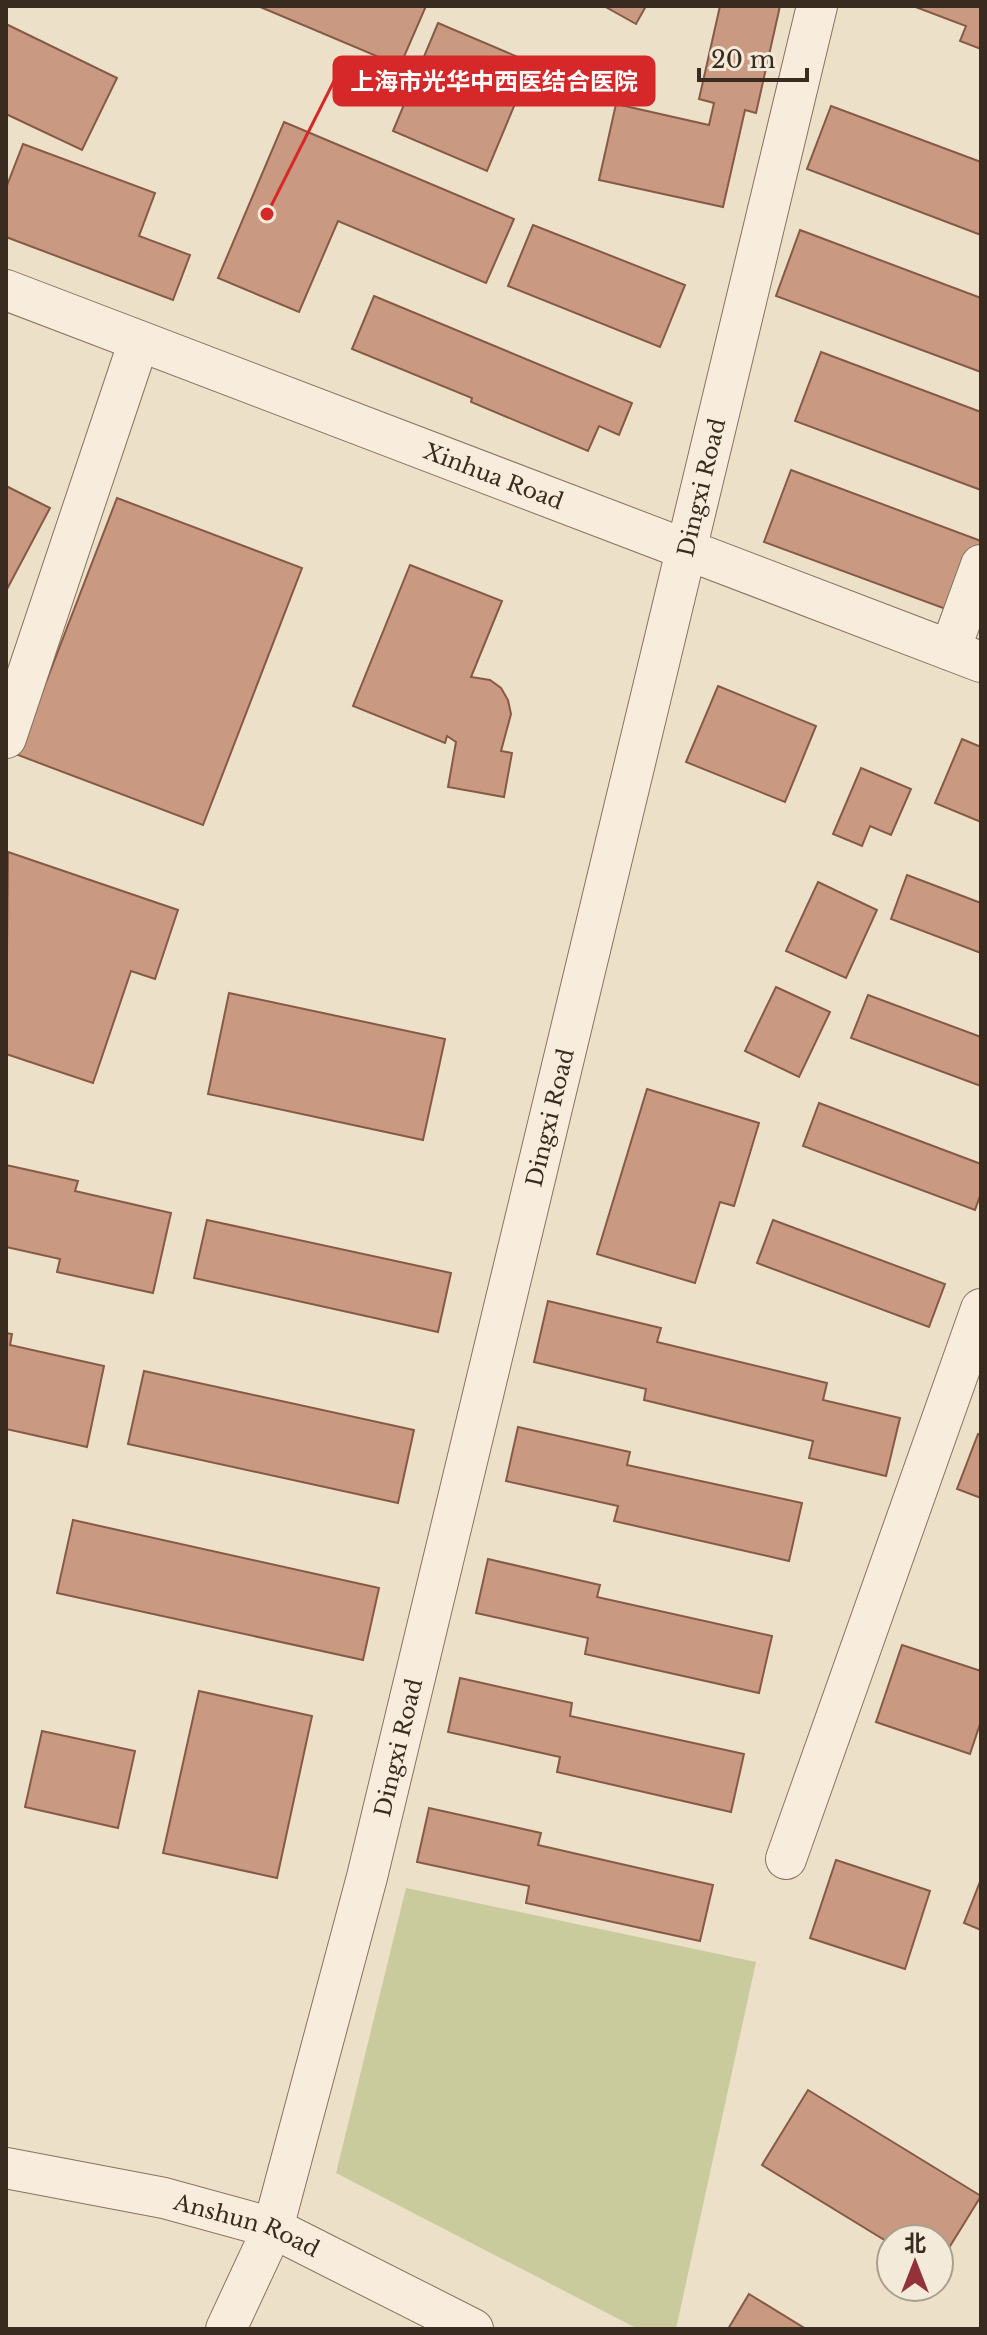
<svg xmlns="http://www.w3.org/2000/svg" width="987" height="2335" viewBox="0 0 987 2335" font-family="'Libre Baskerville','Noto Sans SC',serif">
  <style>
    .park { fill: #c9cb9d }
    .building { fill: #c99a81; stroke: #865a46; stroke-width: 2 }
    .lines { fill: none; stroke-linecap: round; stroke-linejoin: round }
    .minor-casing { stroke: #88725f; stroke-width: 42 }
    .minor { stroke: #f8eddd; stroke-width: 40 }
    .labels { text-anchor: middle; stroke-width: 6; stroke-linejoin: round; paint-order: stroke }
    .street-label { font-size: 22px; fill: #3a2b21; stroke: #f4ead9 }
    .leader { fill: none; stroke: #d62828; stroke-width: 3 }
    .callout-dot { fill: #d62828; stroke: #f4ead9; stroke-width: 3 }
    .callout { fill: #d62828; stroke: #d62828; stroke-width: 3 }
    .callout-label { font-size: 24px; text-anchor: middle; font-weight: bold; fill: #fff }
  </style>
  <rect width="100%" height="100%" fill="#ede0c9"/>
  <polygon class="park" points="406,1888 756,1962 676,2329 638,2329 336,2173"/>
  <g class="building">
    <polygon points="258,6 426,6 400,66"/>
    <polygon points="604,6 646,6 636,24"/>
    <polygon points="720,6 780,6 756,113 745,110 723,207 599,180 616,104 709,125 714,103 699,99"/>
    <polygon points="913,6 981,6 981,49 960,41 966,26"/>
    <polygon points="438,23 532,63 487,171 393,131"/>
    <polygon points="6,24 117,78 82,150 6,114"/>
    <polygon points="831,106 981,162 981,235 807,169"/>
    <polygon points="284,122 514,219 486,283 338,221 299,312 218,278"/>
    <polygon points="23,144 155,193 139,236 190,255 173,300 6,237 6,188"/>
    <polygon points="533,225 685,285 660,347 508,286"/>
    <polygon points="800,230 981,298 981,372 776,296"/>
    <polygon points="374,296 632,403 619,435 599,426 588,451 471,402 472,398 352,349"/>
    <polygon points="821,352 981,412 981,490 795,421"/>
    <polygon points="791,470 981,541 981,563 962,615 764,542"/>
    <polygon points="6,486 50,508 6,591"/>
    <polygon points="117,498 302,568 203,825 18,755"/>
    <polygon points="410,565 502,601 471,677 490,680 501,688 508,700 511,714 501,751 512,753 504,797 448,787 456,742 447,736 445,743 353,706"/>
    <polygon points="718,686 816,726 785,802 686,762"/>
    <polygon points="962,739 981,747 981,822 935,803"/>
    <polygon points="861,768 911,789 891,835 870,826 862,846 833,834"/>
    <polygon points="8,852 178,910 155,979 131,971 93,1083 6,1054"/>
    <polygon points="907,875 981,903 981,953 891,919"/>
    <polygon points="818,882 877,910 846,978 786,951"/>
    <polygon points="776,987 830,1012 799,1077 745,1051"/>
    <polygon points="229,993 445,1039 423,1140 208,1094"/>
    <polygon points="868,995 981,1037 981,1086 851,1038"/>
    <polygon points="647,1089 759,1123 734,1206 720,1202 695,1283 597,1254"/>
    <polygon points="819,1103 981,1164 981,1193 975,1210 803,1146"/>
    <polygon points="6,1165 78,1181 75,1191 171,1213 153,1293 57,1272 60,1259 6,1247"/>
    <polygon points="207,1220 451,1273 438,1332 194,1278"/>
    <polygon points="773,1220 945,1284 929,1327 757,1263"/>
    <polygon points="548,1301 661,1328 657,1342 827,1383 823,1400 900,1418 886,1476 809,1458 813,1441 644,1400 646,1389 534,1362"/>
    <polygon points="6,1333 12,1334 10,1345 104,1366 87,1447 6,1429"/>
    <polygon points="144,1371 414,1430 398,1503 128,1444"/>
    <polygon points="518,1427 630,1452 627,1465 802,1503 789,1561 614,1521 618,1506 506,1481"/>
    <polygon points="978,1434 981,1435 981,1498 957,1489"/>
    <polygon points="73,1520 379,1588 363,1660 57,1593"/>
    <polygon points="488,1559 600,1585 597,1597 772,1636 759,1693 585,1654 588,1638 476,1613"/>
    <polygon points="902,1645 981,1671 981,1721 970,1754 876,1722"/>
    <polygon points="460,1678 572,1703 570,1716 744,1754 731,1812 557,1772 560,1757 448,1732"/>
    <polygon points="199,1691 312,1716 277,1878 163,1853"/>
    <polygon points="42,1731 135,1751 118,1828 25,1807"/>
    <polygon points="429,1808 541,1833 538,1845 713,1885 700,1941 526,1903 529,1886 417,1862"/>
    <polygon points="836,1860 930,1891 905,1969 810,1938"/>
    <polygon points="981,1879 981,1930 964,1923"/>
    <polygon points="808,2090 981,2196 939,2264 939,2239 891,2239 891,2244 762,2165"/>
    <polygon points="749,2294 806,2329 728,2329"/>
  </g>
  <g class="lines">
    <defs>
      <g id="minor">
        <path id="s1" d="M6 290 981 662"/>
        <polyline points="950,650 981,565"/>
        <polyline points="6,738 139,341"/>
        <polyline points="786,1859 981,1309"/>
        <path id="s2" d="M6 2168 164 2198 273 2228 473 2329"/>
        <path id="s3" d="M226 2329 273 2228 367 1877 817 6"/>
      </g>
    </defs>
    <use href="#minor" class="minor-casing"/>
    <use href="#minor" class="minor"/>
  </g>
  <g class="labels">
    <g class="street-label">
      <text dy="8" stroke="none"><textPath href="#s1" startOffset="522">Xinhua Road</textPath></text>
      <text dy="8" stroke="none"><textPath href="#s3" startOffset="1904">Dingxi Road</textPath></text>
      <text dy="8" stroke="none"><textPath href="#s3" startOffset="1256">Dingxi Road</textPath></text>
      <text dy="8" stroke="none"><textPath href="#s3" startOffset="608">Dingxi Road</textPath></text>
      <text dy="8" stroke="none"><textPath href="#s2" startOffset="248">Anshun Road</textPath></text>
    </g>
  </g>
  <path class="leader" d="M267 214L334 81"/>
  <circle class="callout-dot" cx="267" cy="214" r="8"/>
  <rect class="callout" x="334" y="57" width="320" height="48" rx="8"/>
  <g class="callout-label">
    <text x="494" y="90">上海市光华中西医结合医院</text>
  </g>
  <rect width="987" height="2335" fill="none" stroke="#3a2b21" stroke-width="16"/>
  <g transform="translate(915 2263)"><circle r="38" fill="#f4ead9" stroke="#aa9e8f" stroke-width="2"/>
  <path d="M0-6L14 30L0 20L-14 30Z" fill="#94323a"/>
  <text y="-12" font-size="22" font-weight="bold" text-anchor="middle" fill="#3a2b21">北</text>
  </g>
  <path d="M699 68v12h108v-12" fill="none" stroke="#3a2b21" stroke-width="4"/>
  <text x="711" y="68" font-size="24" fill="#3a2b21" stroke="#f4ead9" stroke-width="6" paint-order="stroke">20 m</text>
</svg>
